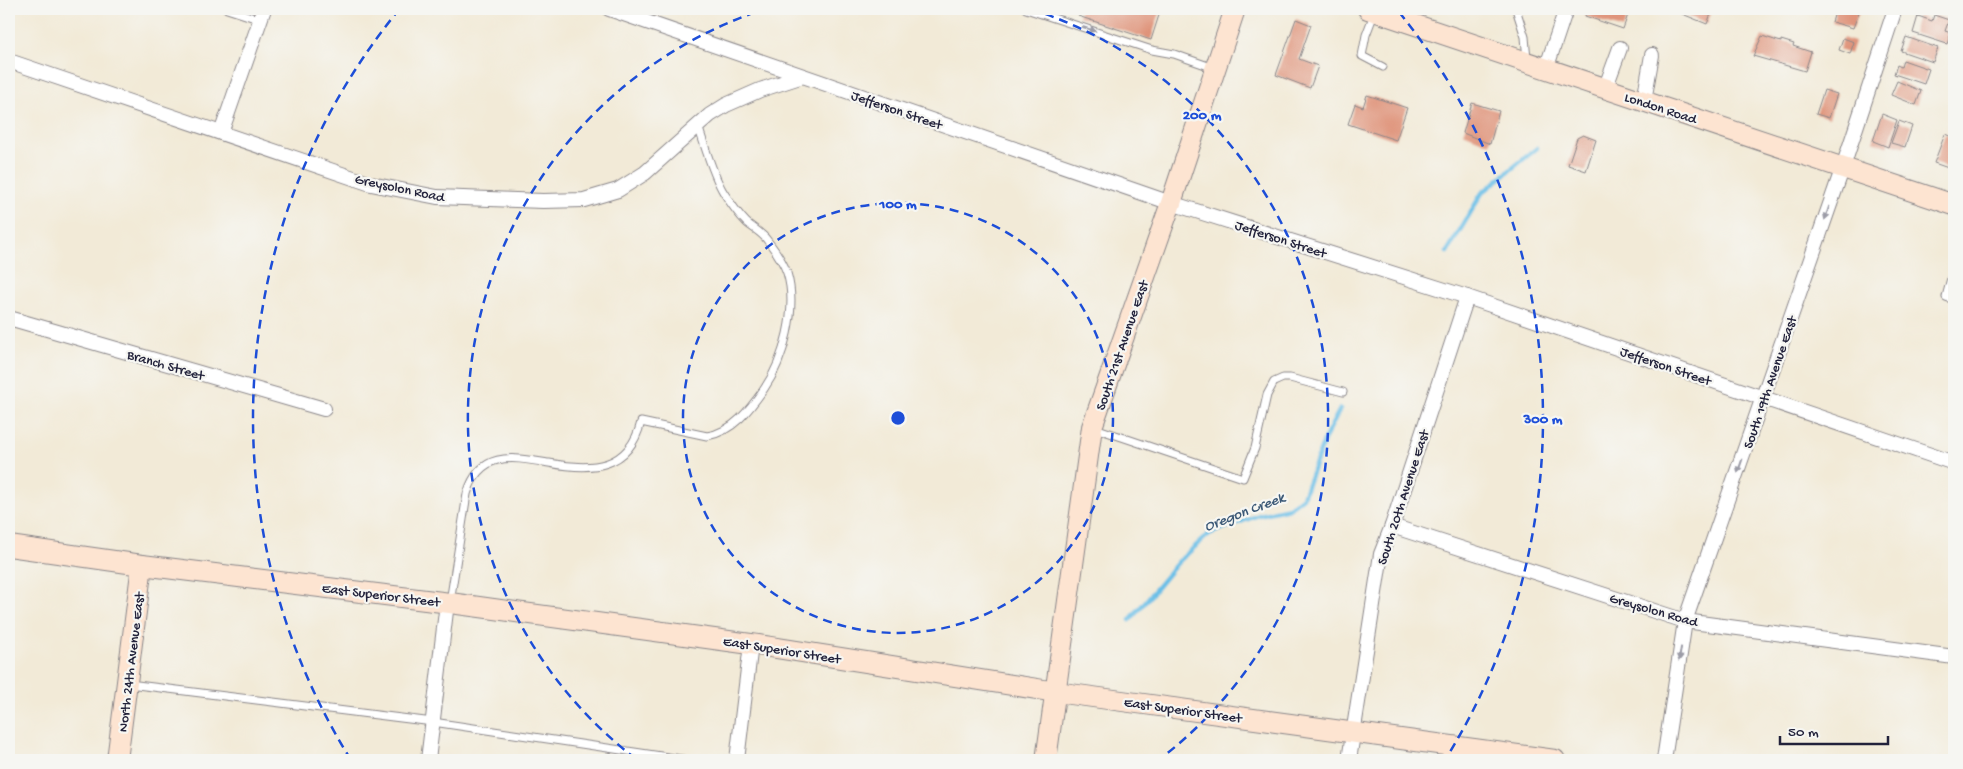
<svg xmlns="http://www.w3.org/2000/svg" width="1963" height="769" viewBox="0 0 1963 769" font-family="'Gochi Hand',sans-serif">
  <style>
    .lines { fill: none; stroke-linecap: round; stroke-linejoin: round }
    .stream { stroke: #6bbfe7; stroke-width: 4.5 }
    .building { fill: #df9379 }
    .lane-casing { stroke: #8a8689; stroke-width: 9 }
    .street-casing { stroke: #8a8689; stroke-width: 16 }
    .secondary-casing { stroke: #8a8689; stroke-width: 22 }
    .lane { stroke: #fff; stroke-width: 7 }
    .street { stroke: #fff; stroke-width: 14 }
    .secondary { stroke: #fde4d1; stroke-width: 20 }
    .oneway { fill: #9c9ca7 }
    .ring { fill: none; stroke: #1d4ed8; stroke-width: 2.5; stroke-dasharray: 9 6 }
    .labels { text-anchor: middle; stroke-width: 4.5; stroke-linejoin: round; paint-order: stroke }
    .street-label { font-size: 14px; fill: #22223b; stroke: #f6f6f2 }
    .water-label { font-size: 15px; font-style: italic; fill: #3c5977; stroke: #f6f6f2 }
    .centre { fill: #1d4ed8; stroke: #f6f6f2; stroke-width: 2.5 }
    .ring-label { font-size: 15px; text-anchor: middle; font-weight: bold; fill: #1d4ed8; stroke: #f6f6f2; stroke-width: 4.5; stroke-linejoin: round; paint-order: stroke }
  </style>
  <rect width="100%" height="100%" fill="#f6f6f2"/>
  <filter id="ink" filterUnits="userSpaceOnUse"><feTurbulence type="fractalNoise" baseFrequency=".02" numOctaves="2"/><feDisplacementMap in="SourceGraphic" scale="10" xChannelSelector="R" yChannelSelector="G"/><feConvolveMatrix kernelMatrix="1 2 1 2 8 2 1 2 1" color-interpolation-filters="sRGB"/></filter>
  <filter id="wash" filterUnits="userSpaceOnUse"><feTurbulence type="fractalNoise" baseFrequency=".0096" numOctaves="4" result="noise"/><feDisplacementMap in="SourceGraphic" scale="20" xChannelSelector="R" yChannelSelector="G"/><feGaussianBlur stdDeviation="1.12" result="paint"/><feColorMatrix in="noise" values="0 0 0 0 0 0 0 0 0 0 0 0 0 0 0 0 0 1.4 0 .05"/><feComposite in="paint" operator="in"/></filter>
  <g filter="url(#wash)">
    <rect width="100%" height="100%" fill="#f2ead7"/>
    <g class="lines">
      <g class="stream">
        <polyline points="1447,252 1482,193 1537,148"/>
        <polyline points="1130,620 1178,562 1209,534 1259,515 1289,508 1303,497 1325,438 1340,409"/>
      </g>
    </g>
    <g id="blocks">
      <g class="building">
        <polygon points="1081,9 1149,9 1160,12 1151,40 1078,16"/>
        <polygon points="1587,9 1630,9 1623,29 1585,16"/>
        <polygon points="1670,9 1713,9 1707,24"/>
        <polygon points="1836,9 1847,9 1859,12 1853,28 1832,22"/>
        <polygon points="1934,15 1949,20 1945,31 1951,33 1947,44 1913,33 1918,16 1932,21"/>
        <polygon points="1296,19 1311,25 1299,59 1318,66 1310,88 1276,75"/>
        <polygon points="1762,36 1781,42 1781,40 1794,44 1793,46 1811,52 1805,71 1753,56"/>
        <polygon points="1906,37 1938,48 1933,62 1901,51"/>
        <polygon points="1843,38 1854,42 1850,54 1839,50"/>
        <polygon points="1903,60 1929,69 1924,84 1894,74 1897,65 1901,67"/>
        <polygon points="1897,81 1921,91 1916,105 1891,95"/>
        <polygon points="1824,90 1837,94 1829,118 1816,114"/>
        <polygon points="1367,95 1407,108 1396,140 1348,124 1355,104 1363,107"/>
        <polygon points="1472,103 1499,111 1490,144 1463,133"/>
        <polygon points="1882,114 1897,120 1888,147 1873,141"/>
        <polygon points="1899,121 1912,126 1905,147 1891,143"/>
        <polygon points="1945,134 1954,138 1954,170 1934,163"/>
        <polygon points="1583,135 1596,140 1586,171 1568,165 1577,138"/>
      </g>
    </g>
  </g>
  <g filter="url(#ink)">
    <use href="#blocks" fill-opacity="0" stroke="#8a8689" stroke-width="1"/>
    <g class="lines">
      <defs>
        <g id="lane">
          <polyline points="227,9 261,20"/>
          <polyline points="1026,9 1152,50 1174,54 1214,68"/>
          <polyline points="1516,9 1525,37 1527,60"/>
          <polyline points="1374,14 1366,35 1362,56 1383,67"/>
          <polyline points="1954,267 1946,297 1954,300"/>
          <polyline points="1095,428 1243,478 1255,448 1267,395 1274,382 1283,378 1290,378 1343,392"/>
          <path d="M450 602 467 494C480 450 512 457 549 463 591 471 629 470 641 422L707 436C733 432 750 409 764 389 784 360 798 308 787 273 783 261 775 250 767 240 762 233 754 229 747 223 738 214 731 204 724 193 713 176 705 146 698 126"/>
          <polyline points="129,684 433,722 688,760"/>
        </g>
        <g id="street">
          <polyline points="609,9 1171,203 1467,297 1954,463"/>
          <polyline points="9,61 371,184 437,197 543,201 584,200 618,190 645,173 710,115 726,105 760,90 803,76"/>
          <polyline points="1546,69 1566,9"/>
          <polyline points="1605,89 1620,48"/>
          <polyline points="1644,101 1652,55"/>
          <polyline points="221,133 264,9"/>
          <polyline points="9,318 324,409"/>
          <polyline points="1392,526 1685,621 1954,657"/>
          <polyline points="428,760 447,603"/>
          <polyline points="737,760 751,644"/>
          <polyline points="1349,760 1381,554 1392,526 1467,297"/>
          <polyline points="1664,760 1685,621 1843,167 1895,9"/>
        </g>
        <g id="secondary">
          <polyline points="1368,9 1954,205"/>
          <polyline points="9,546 142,565 450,603 758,645 1056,692 1555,760"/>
          <polyline points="117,760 142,565"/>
          <polyline points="1046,760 1092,427 1171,203 1235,9"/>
        </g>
      </defs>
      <use href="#lane" class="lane-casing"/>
      <use href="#street" class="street-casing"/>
      <use href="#secondary" class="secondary-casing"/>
      <use href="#lane" class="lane"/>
      <use href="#street" class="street"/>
      <use href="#secondary" class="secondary"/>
    </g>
    <defs><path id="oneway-solid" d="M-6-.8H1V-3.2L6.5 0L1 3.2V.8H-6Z" transform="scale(1.25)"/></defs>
    <g class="oneway">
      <use href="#oneway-solid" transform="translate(1089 29) rotate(18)"/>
      <use href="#oneway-solid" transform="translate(1827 213) rotate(109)"/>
      <use href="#oneway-solid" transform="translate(1740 466) rotate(109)"/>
      <use href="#oneway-solid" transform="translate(1680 654) rotate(99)"/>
    </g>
  </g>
  <g class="ring">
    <circle cx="898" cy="418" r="215"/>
    <path d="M636 759A430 430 0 0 1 765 9M1031 9A430 430 0 0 1 1160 759"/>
    <path d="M351 760A645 645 0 0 1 397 12M1399 12A645 645 0 0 1 1445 760"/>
  </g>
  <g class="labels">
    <g class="street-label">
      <text transform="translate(1661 107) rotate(18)" y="5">London Road</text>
      <text transform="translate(897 109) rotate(19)" y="5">Jefferson Street</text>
      <text transform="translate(400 187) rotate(12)" y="5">Greysolon Road</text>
      <text transform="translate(1281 238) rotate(18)" y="5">Jefferson Street</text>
      <text transform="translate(1121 345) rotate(-71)" y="5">South 21st Avenue East</text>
      <text transform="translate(166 364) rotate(16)" y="5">Branch Street</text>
      <text transform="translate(1666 365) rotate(19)" y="5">Jefferson Street</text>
      <text transform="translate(1769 382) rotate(-71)" y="5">South 19th Avenue East</text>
      <text transform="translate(1402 497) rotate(-72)" y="5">South 20th Avenue East</text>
      <text transform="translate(381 594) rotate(7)" y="5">East Superior Street</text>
      <text transform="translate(1654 609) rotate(16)" y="5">Greysolon Road</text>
      <text transform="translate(782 649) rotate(9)" y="5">East Superior Street</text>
      <text transform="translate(130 662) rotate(-83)" y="5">North 24th Avenue East</text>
      <text transform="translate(1183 709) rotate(8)" y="5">East Superior Street</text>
    </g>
    <g class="water-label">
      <text transform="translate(1244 511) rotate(-21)" y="5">Oregon Creek</text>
    </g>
  </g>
  <circle cx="898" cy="418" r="8" class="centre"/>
  <g class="ring-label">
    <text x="1202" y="119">200 m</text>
    <text x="898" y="208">100 m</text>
    <text x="1543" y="423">300 m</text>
  </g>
  <rect width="1963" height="769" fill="none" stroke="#f6f6f2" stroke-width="30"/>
  <path d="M1780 736v8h108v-8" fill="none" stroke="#22223b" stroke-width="2.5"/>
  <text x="1788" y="736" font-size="15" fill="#22223b" stroke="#f6f6f2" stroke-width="4" paint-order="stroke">50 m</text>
</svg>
